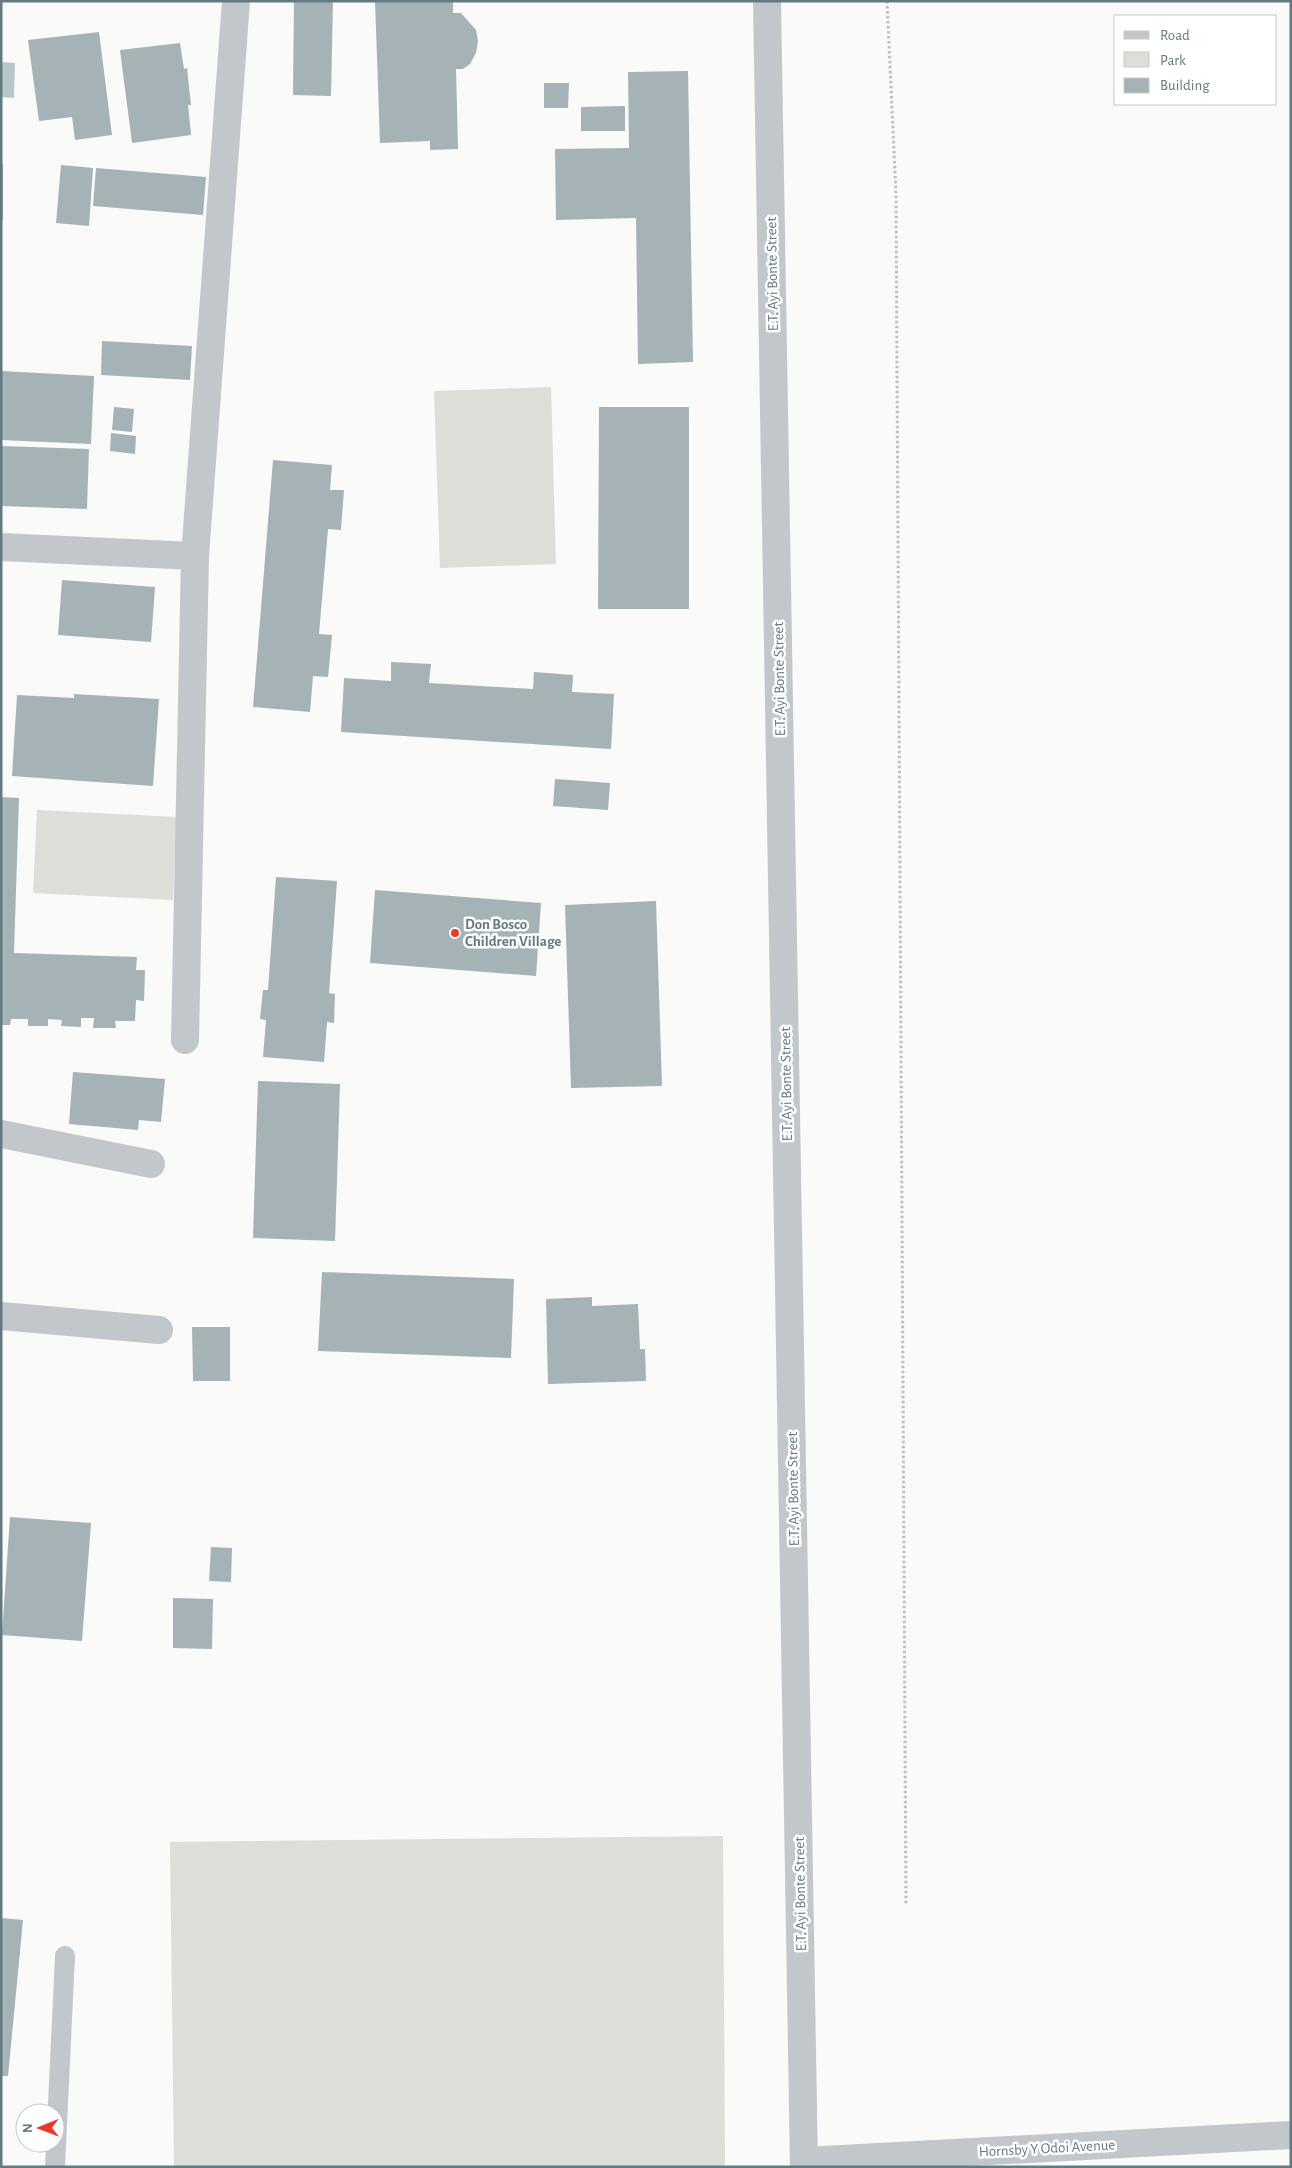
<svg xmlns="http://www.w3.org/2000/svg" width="1292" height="2168" viewBox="0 0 1292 2168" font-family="'Alegreya Sans',sans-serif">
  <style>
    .green { fill: #dbdfd7 }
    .water { fill: #b7c7c9 }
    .building { fill: #a5b2b6 }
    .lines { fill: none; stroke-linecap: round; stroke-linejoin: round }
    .path { stroke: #bbc0c2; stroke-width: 3; stroke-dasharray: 2.5 2.5; stroke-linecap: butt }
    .service { stroke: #c1c7ca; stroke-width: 20 }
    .minor { stroke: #c1c7ca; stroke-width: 28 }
    .tertiary { stroke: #c1c7ca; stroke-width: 28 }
    .poi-dot { fill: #e73a2b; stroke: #fff; stroke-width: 2 }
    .labels { text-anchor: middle; stroke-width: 5; stroke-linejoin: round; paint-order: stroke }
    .street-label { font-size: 15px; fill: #647a83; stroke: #fff }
    .poi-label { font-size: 15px; font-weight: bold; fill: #647a83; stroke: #fff; text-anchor: start }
  </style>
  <rect width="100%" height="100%" fill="#fafaf8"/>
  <g class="green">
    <polygon points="551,387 556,564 440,568 434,391"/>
    <polygon points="37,810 177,817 173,900 33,893"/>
    <polygon points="723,1836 725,2166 174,2167 170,1842"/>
  </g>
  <polygon class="water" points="1,62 15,63 14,98 1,97"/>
  <g class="building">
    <polygon points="294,1 333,1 331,96 293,95"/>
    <polygon points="375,1 453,1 453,13 461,13 476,30 478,41 476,53 470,64 463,69 456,69 458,149 430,150 430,141 380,143"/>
    <polygon points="99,32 112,135 75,140 72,117 39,121 28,40"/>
    <polygon points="180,43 184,69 187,68 191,105 188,105 191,135 132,143 120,50"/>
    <polygon points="688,71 693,362 638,364 636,218 556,220 555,149 629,148 628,72"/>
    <polygon points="544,83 569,83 568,108 544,108"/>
    <polygon points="625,106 625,131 581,131 581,107"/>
    <rect x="1" y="164" width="2" height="56"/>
    <polygon points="61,165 93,168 89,226 56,223"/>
    <polygon points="96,168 206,177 203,215 93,206"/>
    <polygon points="102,341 192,346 190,380 101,375"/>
    <polygon points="1,371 94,376 91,444 1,440"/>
    <polygon points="114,407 134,409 132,432 112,430"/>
    <polygon points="599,407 689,407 689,609 598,609"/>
    <polygon points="111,433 136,436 135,454 110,451"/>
    <polygon points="1,446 89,449 87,509 1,506"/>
    <polygon points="273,460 332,465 330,490 344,490 341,530 328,529 319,634 332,635 328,677 313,676 310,712 253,707"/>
    <polygon points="62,580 155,587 151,642 58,635"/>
    <polygon points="391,662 431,664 429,683 533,689 534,672 573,675 572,692 614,694 611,749 341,732 344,678 391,681"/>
    <polygon points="74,694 159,699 153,786 12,776 17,695 74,698"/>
    <polygon points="555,779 610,783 608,810 553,806"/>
    <polygon points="1,797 19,798 14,953 137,957 136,970 145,970 144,1001 136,1000 135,1021 115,1021 116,1028 93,1028 94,1018 81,1018 81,1027 61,1026 62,1020 48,1019 48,1026 28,1026 28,1019 11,1019 10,1025 1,1025"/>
    <polygon points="276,877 337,881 329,993 335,994 334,1023 327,1022 324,1062 263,1057 266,1020 260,1019 263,990 268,990"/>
    <polygon points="375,890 541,903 536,976 370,963"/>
    <polygon points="656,901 662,1086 571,1088 565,905"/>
    <polygon points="73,1072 165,1079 161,1122 139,1120 138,1130 69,1124"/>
    <polygon points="258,1081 340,1084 335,1241 253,1238"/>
    <polygon points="322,1272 514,1279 511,1358 318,1351"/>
    <polygon points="592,1297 592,1306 638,1304 640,1349 645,1349 646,1381 548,1384 546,1299"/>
    <polygon points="192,1327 230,1327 230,1381 193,1381"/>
    <polygon points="10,1517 91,1523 82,1641 2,1635"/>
    <polygon points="211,1547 232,1548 231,1582 209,1581"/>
    <polygon points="173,1598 213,1599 212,1649 173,1648"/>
    <polygon points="1,1918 23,1920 8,2076 1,2076"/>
  </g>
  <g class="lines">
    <polyline class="path" points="887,1 896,194 906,1905"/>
    <polyline class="service" points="55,2167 65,1956"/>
    <g class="minor">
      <polyline points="1,547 195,556"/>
      <polyline points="185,1040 195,556 236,1"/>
      <polyline points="1,1134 151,1164"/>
      <polyline points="1,1316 159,1330"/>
      <polyline points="804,2161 1291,2135"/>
    </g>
    <polyline class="tertiary" points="767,1 804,2167"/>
  </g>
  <circle class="poi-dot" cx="455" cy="933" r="5"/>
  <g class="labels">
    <g class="street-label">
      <text transform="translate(772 274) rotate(-91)" y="5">E.T. Ayi Bonte Street</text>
      <text transform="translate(779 679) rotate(-91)" y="5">E.T. Ayi Bonte Street</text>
      <text transform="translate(786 1084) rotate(-91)" y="5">E.T. Ayi Bonte Street</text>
      <text transform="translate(793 1489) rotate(-91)" y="5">E.T. Ayi Bonte Street</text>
      <text transform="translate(800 1894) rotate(-91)" y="5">E.T. Ayi Bonte Street</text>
      <text transform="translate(1047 2148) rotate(-3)" y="5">Hornsby Y Odoi Avenue</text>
    </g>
    <g class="poi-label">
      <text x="465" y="929">Don Bosco<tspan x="465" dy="17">Children Village</tspan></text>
    </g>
  </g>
  <rect width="1292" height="2168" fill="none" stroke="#647a83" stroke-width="5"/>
  <rect x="1114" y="15" width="162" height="90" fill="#ffffff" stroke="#c1cacd"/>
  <rect x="1124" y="31" width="25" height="8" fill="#c1c7ca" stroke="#c1cacd"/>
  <text x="1160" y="40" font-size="15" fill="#647a83">Road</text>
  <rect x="1124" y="52" width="25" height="15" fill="#dbdfd7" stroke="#c1cacd"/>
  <text x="1160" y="65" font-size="15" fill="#647a83">Park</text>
  <rect x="1124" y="78" width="25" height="15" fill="#a5b2b6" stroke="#c1cacd"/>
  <text x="1160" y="90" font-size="15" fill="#647a83">Building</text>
  <g transform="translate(40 2128) rotate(269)"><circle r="24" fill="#ffffff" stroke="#c1cacd"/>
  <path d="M0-4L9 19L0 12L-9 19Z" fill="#e73a2b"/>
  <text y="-8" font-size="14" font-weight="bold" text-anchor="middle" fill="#647a83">N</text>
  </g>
</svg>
